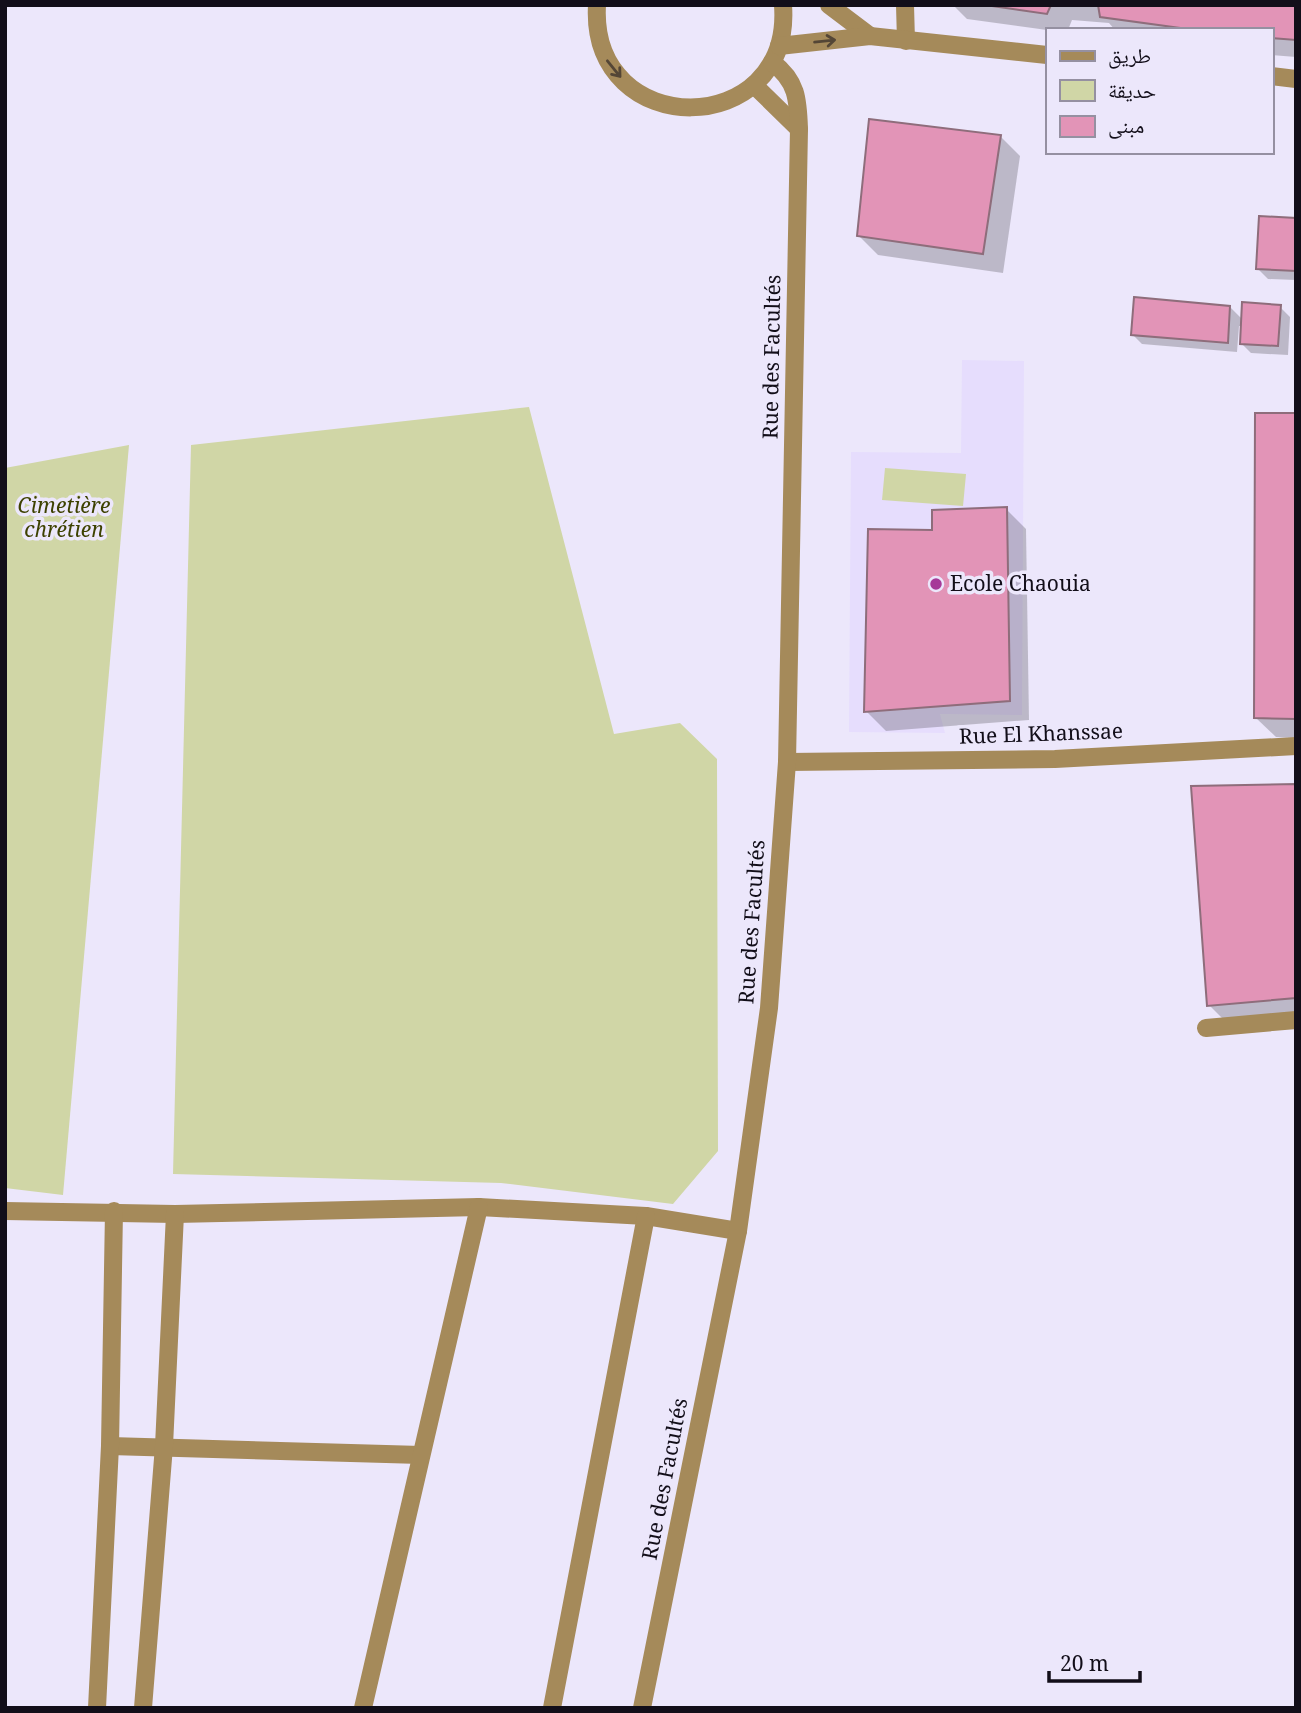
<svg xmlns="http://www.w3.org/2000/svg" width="1301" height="1713" viewBox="0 0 1301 1713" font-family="'Noto Serif','Noto Naskh Arabic',serif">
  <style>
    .built { fill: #e6ddfd }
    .green { fill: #d0d6a6 }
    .shadow { fill: #0003 }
    .building { fill: #e294b7; stroke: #8e6d7b; stroke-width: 2 }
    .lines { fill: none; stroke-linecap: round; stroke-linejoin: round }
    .minor { stroke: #a58a5a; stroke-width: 18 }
    .oneway { stroke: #544636 }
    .poi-dot { fill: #a63998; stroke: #ece7fb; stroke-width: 2.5 }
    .labels { text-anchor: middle; stroke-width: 7; stroke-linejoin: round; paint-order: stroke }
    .street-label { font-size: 21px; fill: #120e19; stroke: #ece7fb }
    .park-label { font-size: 21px; font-style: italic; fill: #3d4101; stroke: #ece7fb }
    .poi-label { font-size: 21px; fill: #120e19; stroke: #ece7fb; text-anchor: start }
  </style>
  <rect width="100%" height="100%" fill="#ece7fb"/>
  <polygon class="built" points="962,360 1024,361 1022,715 940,714 945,733 849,732 851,452 961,453"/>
  <g class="green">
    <polygon points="529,407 614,734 680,723 717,759 718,1151 673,1204 501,1183 173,1174 191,445"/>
    <polygon points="129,445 63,1195 5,1188 5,468"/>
    <polygon points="885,468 966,474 963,506 882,500"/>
  </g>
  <g class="shadow">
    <polygon points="953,5 1296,5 1296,57 1271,55 1271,30 1115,30 1109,23 1072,20 1068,30 1047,30 967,19"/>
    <polygon points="1000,136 1020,156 1003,273 878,255 858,235"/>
    <polygon points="1296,220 1296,280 1268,279 1258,269"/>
    <polygon points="1230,307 1243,320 1280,307 1290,317 1288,355 1251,353 1241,343 1242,326 1239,326 1237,352 1142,344 1132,334"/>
    <polygon points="1296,415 1296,738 1276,737 1256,718"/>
    <polygon points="1006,509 1026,529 1029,720 886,731 866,711"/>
    <polygon points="1296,786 1296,1019 1229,1025 1209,1005"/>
  </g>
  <g class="building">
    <polygon points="985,5 1051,5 1047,14"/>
    <polygon points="1098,5 1296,5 1296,40 1271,38 1271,30 1195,30 1100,17"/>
    <polygon points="869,119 1001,135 983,254 857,236"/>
    <polygon points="1259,216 1296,218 1296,271 1256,269"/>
    <polygon points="1134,297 1230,306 1228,343 1131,335"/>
    <polygon points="1242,302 1281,305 1278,346 1240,344"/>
    <polygon points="1255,413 1296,413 1296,719 1254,718"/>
    <polygon points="1007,507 1010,701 864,712 868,529 932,530 932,510"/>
    <polygon points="1296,784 1296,998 1207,1006 1191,786"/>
  </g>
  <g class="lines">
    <g class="minor">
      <path d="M597 5C589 142 793 141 783 5"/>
      <polyline points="829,5 870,36"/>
      <polyline points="905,5 906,41"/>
      <polyline points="779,46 870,36 1047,55"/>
      <polyline points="1271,76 1296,79"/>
      <polyline points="754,85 799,129"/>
      <polyline points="787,762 1055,759 1296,746"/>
      <polyline points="1206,1028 1296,1020"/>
      <polyline points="5,1211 175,1214 479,1207 646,1216 738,1231"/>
      <polyline points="110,1446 421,1455"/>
      <polyline points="97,1708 110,1446 114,1211"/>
      <polyline points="143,1708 164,1446 175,1214"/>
      <polyline points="363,1708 479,1207"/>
      <polyline points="552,1708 646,1216"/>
      <path d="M642 1708 738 1231 769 1008 787 762 799 129C798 99 797 81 772 62"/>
    </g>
  </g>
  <defs><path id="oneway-shaft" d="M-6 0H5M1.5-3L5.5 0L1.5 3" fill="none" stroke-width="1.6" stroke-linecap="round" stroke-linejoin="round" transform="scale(1.75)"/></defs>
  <g class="oneway">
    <use href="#oneway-shaft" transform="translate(825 41) rotate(-6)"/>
    <use href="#oneway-shaft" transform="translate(614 69) rotate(51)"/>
  </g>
  <circle class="poi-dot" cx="936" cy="584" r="7"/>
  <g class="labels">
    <g class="street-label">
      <text transform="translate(772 357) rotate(-89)" y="7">Rue des Facultés</text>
      <text transform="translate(1041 734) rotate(-2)" y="7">Rue El Khanssae</text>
      <text transform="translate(752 922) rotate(-86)" y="7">Rue des Facultés</text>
      <text transform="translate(665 1479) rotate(-79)" y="7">Rue des Facultés</text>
    </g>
    <g class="park-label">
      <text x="64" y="513">Cimetière<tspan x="64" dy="24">chrétien</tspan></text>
    </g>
    <g class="poi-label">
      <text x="950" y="591">Ecole Chaouia</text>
    </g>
  </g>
  <rect width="1301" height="1713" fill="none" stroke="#120e19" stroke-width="14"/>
  <rect x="1046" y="28" width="228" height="126" fill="#ece7fb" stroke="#9590a1" stroke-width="2"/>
  <rect x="1060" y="51" width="35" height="10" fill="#a58a5a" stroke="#9590a1" stroke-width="2"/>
  <text x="1108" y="63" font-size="21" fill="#120e19">طريق</text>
  <rect x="1060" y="80" width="35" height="21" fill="#d0d6a6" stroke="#9590a1" stroke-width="2"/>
  <text x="1108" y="98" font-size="21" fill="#120e19">حديقة</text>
  <rect x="1060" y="116" width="35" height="21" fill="#e294b7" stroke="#9590a1" stroke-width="2"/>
  <text x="1108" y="133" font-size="21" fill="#120e19">مبنى</text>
  <path d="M1049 1671v10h91v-10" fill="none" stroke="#120e19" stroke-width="3.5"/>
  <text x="1060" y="1671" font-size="21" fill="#120e19" stroke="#ece7fb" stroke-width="5" paint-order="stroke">20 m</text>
</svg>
